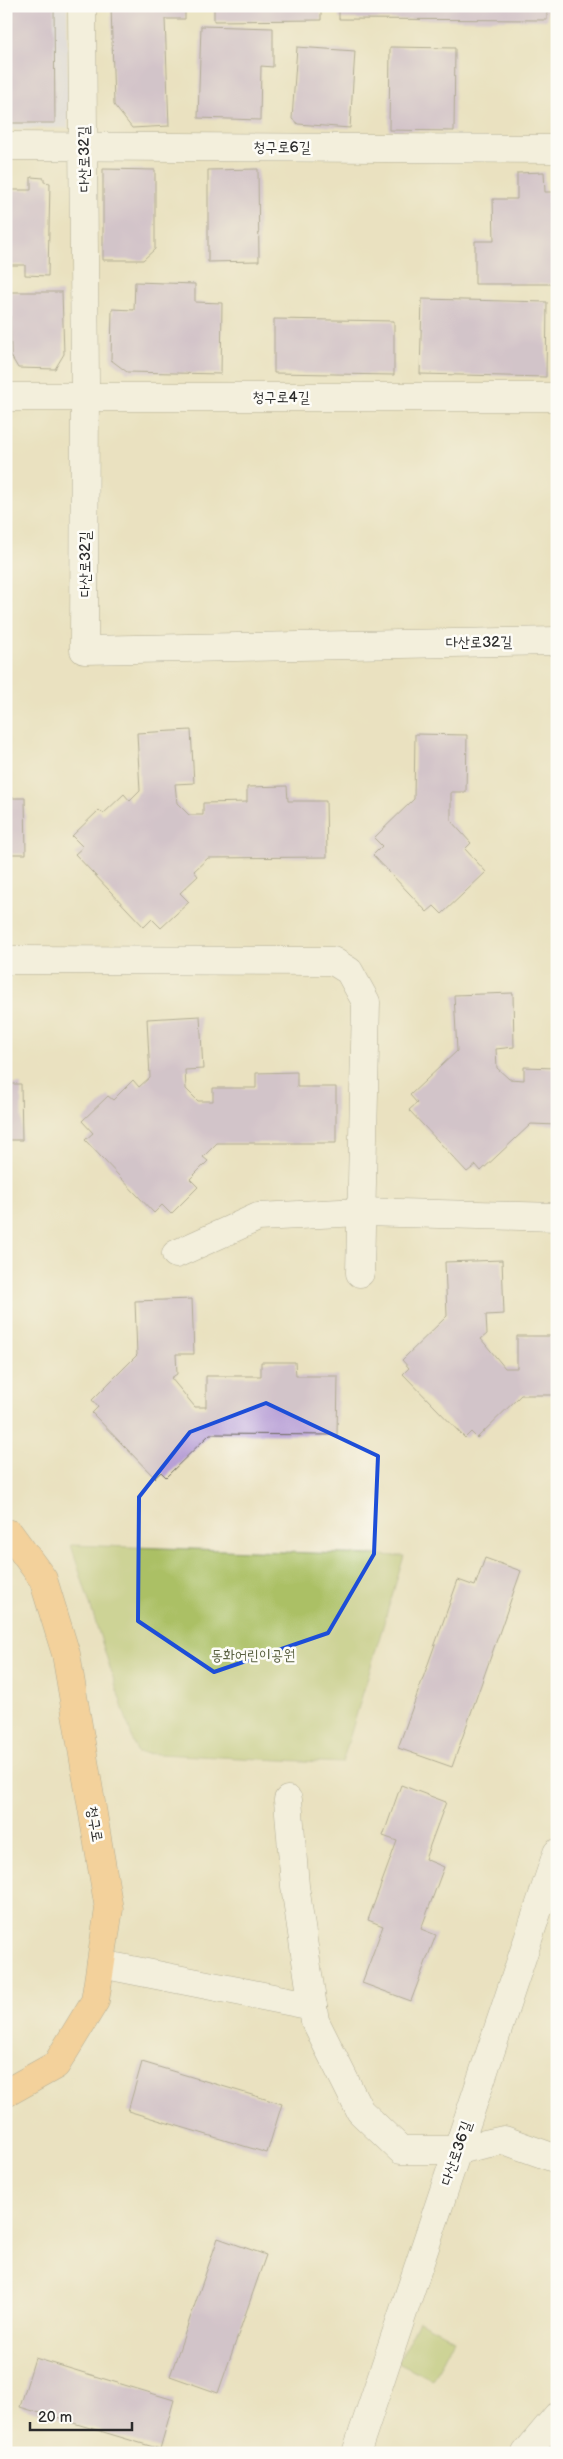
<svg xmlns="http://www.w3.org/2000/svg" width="563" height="2459" viewBox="0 0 563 2459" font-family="'Balsamiq Sans','Poor Story',sans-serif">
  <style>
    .built { fill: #d7d7f8 }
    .green { fill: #abc065; stroke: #6b7648 }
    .building { fill: #b79fd6 }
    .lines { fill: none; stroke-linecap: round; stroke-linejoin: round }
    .minor-casing { stroke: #6e6b5f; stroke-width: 29 }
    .major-casing { stroke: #6e6b5f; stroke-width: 29 }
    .minor { stroke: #fff; stroke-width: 28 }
    .major { stroke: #febc70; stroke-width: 28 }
    .marked { fill: none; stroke: #1d4ed8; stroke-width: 4; stroke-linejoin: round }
    .labels { text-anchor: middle; stroke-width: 5; stroke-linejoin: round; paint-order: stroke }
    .street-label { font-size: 15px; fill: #2b2b2b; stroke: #fdfcf7 }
    .park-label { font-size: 15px; fill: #585f3f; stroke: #fdfcf7 }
  </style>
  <rect width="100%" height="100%" fill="#fdfcf7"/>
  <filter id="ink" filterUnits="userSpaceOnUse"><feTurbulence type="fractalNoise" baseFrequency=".02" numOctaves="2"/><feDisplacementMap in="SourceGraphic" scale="10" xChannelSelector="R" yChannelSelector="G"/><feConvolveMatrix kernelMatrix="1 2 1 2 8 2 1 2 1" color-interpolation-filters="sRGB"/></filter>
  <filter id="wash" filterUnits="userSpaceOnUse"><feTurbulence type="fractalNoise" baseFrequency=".0096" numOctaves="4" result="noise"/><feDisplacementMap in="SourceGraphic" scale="20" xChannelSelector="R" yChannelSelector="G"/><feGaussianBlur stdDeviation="1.12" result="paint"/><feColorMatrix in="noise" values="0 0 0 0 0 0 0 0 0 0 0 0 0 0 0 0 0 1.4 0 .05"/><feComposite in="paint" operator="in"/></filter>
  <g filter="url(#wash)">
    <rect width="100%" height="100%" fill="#eae1c0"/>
    <polygon class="built" points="6,6 67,6 68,128 6,129"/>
    <g class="green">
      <polygon points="71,1545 404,1556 342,1763 137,1753"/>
      <polygon points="419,2321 454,2339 433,2380 398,2362"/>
    </g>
    <g id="blocks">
      <g class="building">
        <polygon points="6,6 54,6 55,123 6,123"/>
        <polygon points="111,6 185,6 185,19 165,19 169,126 132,128 114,105"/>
        <polygon points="214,6 321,6 321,20 214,21"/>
        <polygon points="339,6 547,6 547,20 339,19"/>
        <polygon points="201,26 273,28 273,67 261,66 260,120 198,118"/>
        <polygon points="297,47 355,51 350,128 298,124 292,119"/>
        <polygon points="390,47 455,48 454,131 389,130"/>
        <polygon points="103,169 155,170 155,249 143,260 103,260"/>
        <polygon points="258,169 259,261 208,262 208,170"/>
        <polygon points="544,172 545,192 553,192 554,284 475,284 475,241 494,241 493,199 517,199 517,173"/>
        <polygon points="31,177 44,178 44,182 50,183 48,276 25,275 25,265 6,265 6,190 31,190"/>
        <polygon points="135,282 195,284 195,302 222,303 221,374 127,372 111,360 112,309 134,310"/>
        <polygon points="10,292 62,292 64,354 55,369 18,368 11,356"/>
        <polygon points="422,299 547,302 546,377 420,374"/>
        <polygon points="274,319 394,321 394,375 274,373"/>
        <polygon points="191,730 194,783 175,784 177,803 189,815 203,815 203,803 247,802 247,787 287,786 288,801 326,801 327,857 208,858 194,871 198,876 180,893 189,902 161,928 152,919 144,927 75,854 83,847 72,836 99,810 103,814 124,794 130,801 140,791 137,733"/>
        <polygon points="415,734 467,735 466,792 451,792 451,821 471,843 465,849 486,872 442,914 434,906 427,912 373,855 382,846 374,838 414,799"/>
        <polygon points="6,798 25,798 26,854 6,854"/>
        <polygon points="513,993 514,1047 496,1049 497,1068 509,1079 524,1080 524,1067 557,1068 557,1125 531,1124 481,1171 476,1165 467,1172 409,1110 417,1103 410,1095 457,1051 454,995"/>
        <polygon points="200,1016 203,1069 185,1070 186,1089 198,1101 213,1101 213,1088 256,1088 256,1073 297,1072 297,1087 336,1087 336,1143 217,1143 203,1157 208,1161 190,1179 198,1187 171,1214 162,1205 154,1213 85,1140 93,1133 82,1121 108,1096 113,1100 133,1080 139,1087 150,1077 147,1019"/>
        <polygon points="6,1084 21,1084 22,1140 6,1140"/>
        <polygon points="502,1260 504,1314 486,1315 487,1334 481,1339 505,1368 517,1368 517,1336 557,1336 557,1395 521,1395 477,1438 471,1432 465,1438 403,1374 409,1368 402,1360 447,1316 445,1262"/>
        <polygon points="192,1299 194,1354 176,1354 177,1374 171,1378 195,1407 206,1407 206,1376 261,1376 261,1362 295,1362 296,1376 338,1376 337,1435 210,1434 166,1477 161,1472 155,1478 92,1413 98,1407 92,1400 137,1355 135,1301"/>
        <polygon points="485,1558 521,1571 452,1767 398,1748 458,1580 475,1586"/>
        <polygon points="401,1785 446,1802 425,1859 444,1867 421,1929 436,1935 411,2001 362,1983 383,1926 368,1920 397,1841 383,1836"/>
        <polygon points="142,2062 282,2104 267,2153 128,2111"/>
        <polygon points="218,2238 266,2255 218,2393 170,2376"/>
        <polygon points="35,2358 174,2400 160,2449 20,2407"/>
      </g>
    </g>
  </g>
  <g filter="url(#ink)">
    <use href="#blocks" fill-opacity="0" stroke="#6e6b5f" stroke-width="1"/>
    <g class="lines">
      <defs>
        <g id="minor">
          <polyline points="82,6 85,384 84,650 557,641"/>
          <polyline points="6,146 557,149"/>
          <polyline points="6,397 557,397"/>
          <polyline points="6,960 333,961 349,971 366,1002 360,1273"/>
          <polyline points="176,1254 258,1217 361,1212 557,1217"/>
          <polyline points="288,1800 295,1886 315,2021 360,2111 401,2150 457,2150 504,2140 557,2159"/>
          <polyline points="101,1964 313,2006"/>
          <polyline points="356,2453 557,1853"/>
          <polyline points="526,2453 557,2416"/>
        </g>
        <polyline id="major" points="6,1533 10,1534 43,1579 66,1654 109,1909 95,2001 56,2065 6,2093"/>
      </defs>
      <use href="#minor" class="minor-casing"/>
      <use href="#major" class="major-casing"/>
      <use href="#minor" class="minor"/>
      <use href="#major" class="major"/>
    </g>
  </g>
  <path d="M0 0H563V2459H0ZM266 1403 378 1456 374 1554 328 1633 214 1672 138 1621 139 1497 190 1432Z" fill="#eae1c0" fill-opacity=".55" fill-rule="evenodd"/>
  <path class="marked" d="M266 1403 378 1456 374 1554 328 1633 214 1672 138 1621 139 1497 190 1432Z"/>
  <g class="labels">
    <g class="street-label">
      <text x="282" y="152">청구로6길</text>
      <text transform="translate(84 159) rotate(-91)" y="5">다산로32길</text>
      <text x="281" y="402">청구로4길</text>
      <text transform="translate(85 564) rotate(-90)" y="5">다산로32길</text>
      <text transform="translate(479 642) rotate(-1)" y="5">다산로32길</text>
      <text transform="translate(95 1824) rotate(80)" y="5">청구로</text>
      <text transform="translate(456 2153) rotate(-71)" y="5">다산로36길</text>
    </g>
    <g class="park-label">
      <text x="253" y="1660">동화어린이공원</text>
    </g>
  </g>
  <rect width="563" height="2459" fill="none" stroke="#fdfcf7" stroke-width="25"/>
  <path d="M30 2422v8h102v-8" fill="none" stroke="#2b2b2b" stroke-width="2.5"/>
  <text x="38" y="2422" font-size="15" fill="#2b2b2b" stroke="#fdfcf7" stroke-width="4" paint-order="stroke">20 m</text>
</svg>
